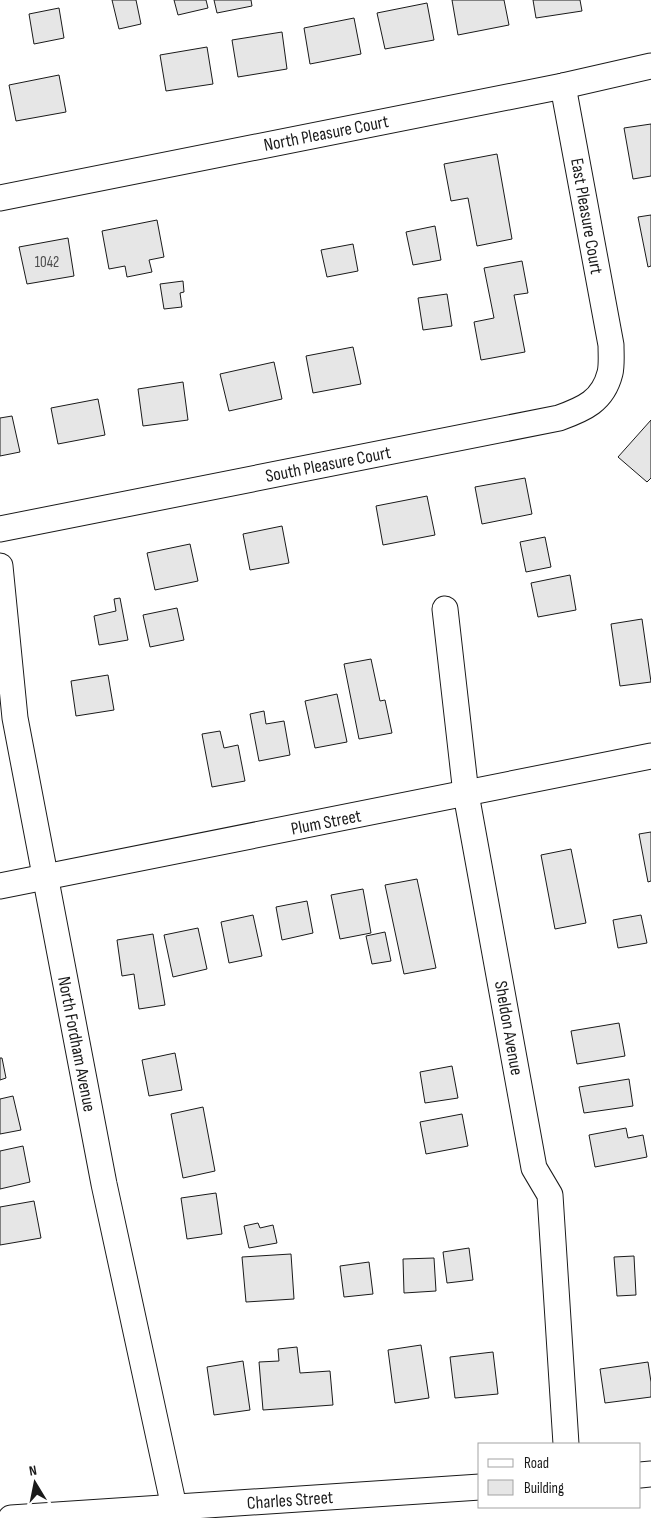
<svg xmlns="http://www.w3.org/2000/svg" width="651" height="1518" viewBox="0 0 651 1518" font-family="'Sofia Sans Condensed',sans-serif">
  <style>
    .building { fill: #e6e6e6; stroke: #1a1a1a }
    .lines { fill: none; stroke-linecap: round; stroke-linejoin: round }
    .street-casing { stroke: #1a1a1a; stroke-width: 27 }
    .street { stroke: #fff; stroke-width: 25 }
    .labels { text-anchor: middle; stroke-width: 4; stroke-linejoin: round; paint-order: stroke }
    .number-label { font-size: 15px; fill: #4d4d4d }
    .street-label { font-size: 18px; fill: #1a1a1a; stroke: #fff }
  </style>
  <rect width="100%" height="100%" fill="#fff"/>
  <g class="building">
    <polygon points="112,0 136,0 141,24 119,29"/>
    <polygon points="174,0 206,0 208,8 178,15"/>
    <polygon points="214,0 251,0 252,6 217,13"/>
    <polygon points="452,0 504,0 509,25 458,35"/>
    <polygon points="533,0 580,0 582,11 536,18"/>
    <polygon points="427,3 434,40 385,49 377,13"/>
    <polygon points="59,8 64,38 34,44 29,14"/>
    <polygon points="354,18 361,54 310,64 304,28"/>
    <polygon points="282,32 287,69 238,77 232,40"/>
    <polygon points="207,47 213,84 166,91 160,55"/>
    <polygon points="59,75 66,112 16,121 9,85"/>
    <polygon points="651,124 651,176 633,179 624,128"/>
    <polygon points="497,154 512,239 477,246 468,198 451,201 444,164"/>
    <polygon points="651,215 651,266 648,267 638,217"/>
    <polygon points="157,220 164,257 149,260 152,272 127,277 125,266 109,269 102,231"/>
    <polygon points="435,226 441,260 413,265 406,232"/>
    <polygon points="68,238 74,276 27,284 19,247"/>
    <polygon points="353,244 358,271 327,277 321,250"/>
    <polygon points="522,261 528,293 514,295 525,352 481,360 474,322 494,318 484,268"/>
    <polygon points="183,281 184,292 180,293 182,307 164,309 160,284"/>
    <polygon points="447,294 452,326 423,330 418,298"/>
    <polygon points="353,347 361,384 313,393 306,356"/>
    <polygon points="274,362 282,399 229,411 220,374"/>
    <polygon points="183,382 188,420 143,426 138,389"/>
    <polygon points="98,399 105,435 58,444 51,408"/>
    <polygon points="12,416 20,452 0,456 0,418"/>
    <polygon points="651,420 651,478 647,482 618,457"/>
    <polygon points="525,478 532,514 482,524 475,487"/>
    <polygon points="427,496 435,535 383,545 376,506"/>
    <polygon points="282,526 289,563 250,570 243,534"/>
    <polygon points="545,537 551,567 526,572 520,542"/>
    <polygon points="190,544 198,581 155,590 147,553"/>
    <polygon points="570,575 576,610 538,617 531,583"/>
    <polygon points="120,598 128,640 99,645 94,616 116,611 114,599"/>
    <polygon points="177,608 184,640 150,647 143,615"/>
    <polygon points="642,619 651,682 620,686 611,624"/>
    <polygon points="371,659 380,701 385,700 392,733 359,739 344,664"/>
    <polygon points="108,675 114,710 76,716 71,681"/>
    <polygon points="337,694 347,742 315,748 305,701"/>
    <polygon points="264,711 266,724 284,721 290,755 259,761 250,714"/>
    <polygon points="220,731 224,748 238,745 245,781 212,787 202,734"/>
    <polygon points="651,832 651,881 648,882 639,834"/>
    <polygon points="571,849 586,923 555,929 541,855"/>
    <polygon points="417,879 436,968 404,974 385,885"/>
    <polygon points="363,889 371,933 340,939 331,895"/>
    <polygon points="307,901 313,933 282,940 276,907"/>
    <polygon points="253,915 262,956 229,963 221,922"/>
    <polygon points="641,915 647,943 618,948 613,920"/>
    <polygon points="198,928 207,969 173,977 164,935"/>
    <polygon points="385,932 391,961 372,964 366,936"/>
    <polygon points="153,934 165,1005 139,1009 134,974 122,976 117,940"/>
    <polygon points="619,1023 625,1056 577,1064 571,1031"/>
    <polygon points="175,1053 182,1090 149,1096 142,1060"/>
    <polygon points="0,1058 2,1058 6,1078 0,1080"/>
    <polygon points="452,1066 458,1098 425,1103 420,1072"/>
    <polygon points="629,1079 633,1106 584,1113 579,1087"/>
    <polygon points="13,1096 21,1130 0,1134 0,1099"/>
    <polygon points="203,1107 215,1171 183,1178 171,1114"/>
    <polygon points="462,1114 468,1146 426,1154 420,1122"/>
    <polygon points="626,1128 628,1138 643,1135 647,1157 595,1167 589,1135"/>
    <polygon points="23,1146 30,1182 0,1189 0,1151"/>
    <polygon points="216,1193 222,1234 187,1239 181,1198"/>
    <polygon points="34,1201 41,1238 0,1245 0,1207"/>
    <polygon points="258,1223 260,1228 273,1225 277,1243 249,1248 244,1226"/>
    <polygon points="469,1248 473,1280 447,1283 443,1252"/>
    <polygon points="291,1254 294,1299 246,1302 242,1257"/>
    <polygon points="634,1256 636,1295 617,1296 614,1257"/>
    <polygon points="434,1258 436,1291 404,1293 403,1259"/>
    <polygon points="369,1262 373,1294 344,1297 340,1266"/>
    <polygon points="421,1345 429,1398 395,1403 388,1350"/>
    <polygon points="297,1347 300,1373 330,1371 333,1405 263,1410 259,1362 279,1361 278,1349"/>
    <polygon points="493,1352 498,1394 455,1398 450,1357"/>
    <polygon points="243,1361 250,1410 214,1415 207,1367"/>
    <polygon points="648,1362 651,1382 651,1397 605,1403 600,1369"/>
  </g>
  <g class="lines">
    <defs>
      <g id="street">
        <polyline points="0,198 563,86 651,66"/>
        <path d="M0 529 559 418C584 409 603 401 610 373 612 365 611 354 611 345L563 86"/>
        <polyline points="0,566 15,718 104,1184 174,1507 175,1518"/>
        <polyline points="445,609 466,794 534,1168 550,1195 566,1444"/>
        <polyline points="0,886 651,756"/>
        <polyline points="640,1475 651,1474"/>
        <polyline points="11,1518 480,1487"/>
      </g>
    </defs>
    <use href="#street" class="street-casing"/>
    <use href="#street" class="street"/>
  </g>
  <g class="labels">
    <g class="number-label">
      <text x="47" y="267">1042</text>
    </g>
    <g class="street-label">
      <text transform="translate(326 133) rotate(-11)" y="6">North Pleasure Court</text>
      <text transform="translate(587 216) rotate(80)" y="6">East Pleasure Court</text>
      <text transform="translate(328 464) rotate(-11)" y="6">South Pleasure Court</text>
      <text transform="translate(326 822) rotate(-11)" y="6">Plum Street</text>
      <text transform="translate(509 1028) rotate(80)" y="6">Sheldon Avenue</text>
      <text transform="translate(77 1044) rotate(79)" y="6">North Fordham Avenue</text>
      <text transform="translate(290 1500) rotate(-4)" y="6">Charles Street</text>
    </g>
  </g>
  <rect x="478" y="1443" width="162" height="65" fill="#ffffff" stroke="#a3a3a3"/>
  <rect x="488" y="1459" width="25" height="8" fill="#ffffff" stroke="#a3a3a3"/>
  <text x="524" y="1468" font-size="15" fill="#1a1a1a">Road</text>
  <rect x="488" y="1480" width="25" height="15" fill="#e6e6e6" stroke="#a3a3a3"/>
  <text x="524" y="1493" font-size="15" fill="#1a1a1a">Building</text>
  <g transform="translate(35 1483) rotate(350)" stroke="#ffffff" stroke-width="4" paint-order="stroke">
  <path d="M0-4L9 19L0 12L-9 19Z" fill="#1a1a1a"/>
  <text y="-8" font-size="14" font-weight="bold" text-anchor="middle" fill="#1a1a1a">N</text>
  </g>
</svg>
